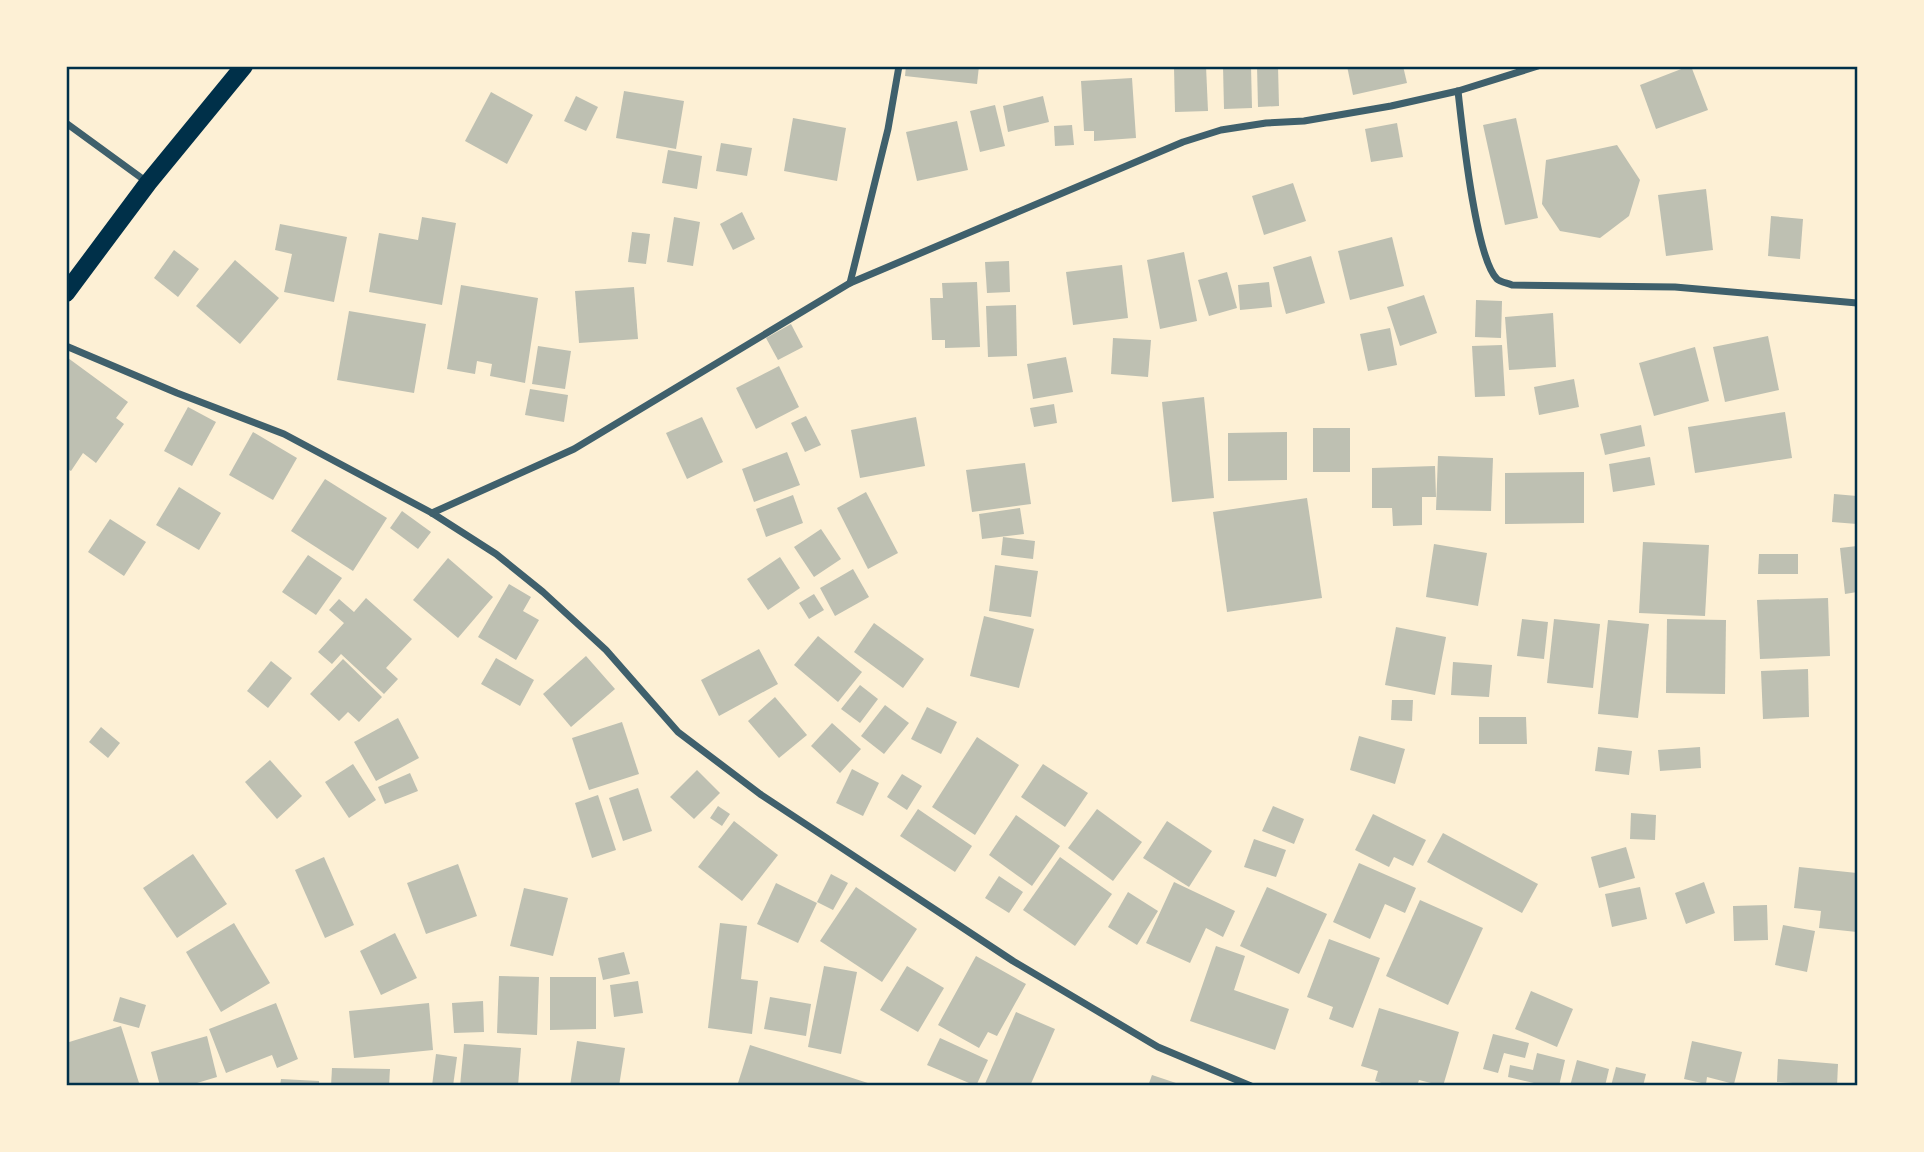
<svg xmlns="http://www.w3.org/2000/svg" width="1924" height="1152" viewBox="0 0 1924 1152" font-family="Helvetica,sans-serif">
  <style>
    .building { fill: #bec0b2 }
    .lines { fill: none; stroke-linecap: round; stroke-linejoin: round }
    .minor { stroke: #3f606c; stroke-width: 7 }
    .primary { stroke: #003049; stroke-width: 18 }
    .neatline { fill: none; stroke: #003049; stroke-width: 2.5 }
  </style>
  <rect width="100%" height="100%" fill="#fdf0d5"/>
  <g class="building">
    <polygon points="906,66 979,66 977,84 905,76"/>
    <polygon points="1206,66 1208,111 1175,112 1174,67"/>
    <polygon points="1223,66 1251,66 1252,108 1224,109"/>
    <polygon points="1257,66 1278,66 1279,106 1258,107"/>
    <polygon points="1347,66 1403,66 1407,83 1353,95"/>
    <polygon points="1689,66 1691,66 1708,110 1656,129 1640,85"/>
    <polygon points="1132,78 1136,138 1094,141 1094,131 1084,131 1081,81"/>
    <polygon points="624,91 684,101 676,149 616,138"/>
    <polygon points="491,92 533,115 507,164 465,141"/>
    <polygon points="576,96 598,107 586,131 564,121"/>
    <polygon points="1043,96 1049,122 1008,132 1003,106"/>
    <polygon points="995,105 1005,146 980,152 970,111"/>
    <polygon points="793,118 846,128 837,181 784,171"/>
    <polygon points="1516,118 1538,218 1505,225 1483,125"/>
    <polygon points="957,121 968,170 917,181 906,132"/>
    <polygon points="1397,123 1403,157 1371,162 1365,129"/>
    <polygon points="1072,125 1074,145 1055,146 1054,126"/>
    <polygon points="721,143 752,148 747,176 716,171"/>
    <polygon points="1617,145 1640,180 1629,216 1600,238 1560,231 1542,204 1546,160"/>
    <polygon points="668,150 702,156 697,189 662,183"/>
    <polygon points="1293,183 1306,221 1264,235 1252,196"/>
    <polygon points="1706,189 1713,250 1666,256 1658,195"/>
    <polygon points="742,212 755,239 733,250 720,224"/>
    <polygon points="1771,216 1803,219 1800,259 1768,256"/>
    <polygon points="422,217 456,223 442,305 369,292 379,233 418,240"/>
    <polygon points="674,217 700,222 693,266 667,262"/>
    <polygon points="280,224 347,237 334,302 284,292 292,254 275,250"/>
    <polygon points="632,232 650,234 646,264 628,262"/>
    <polygon points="1392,237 1404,286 1350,300 1338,251"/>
    <polygon points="174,250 199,269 178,297 154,278"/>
    <polygon points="1184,252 1197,321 1160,329 1147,260"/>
    <polygon points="1311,256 1325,303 1286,314 1273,267"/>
    <polygon points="235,260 279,298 240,344 196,306"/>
    <polygon points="1009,261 1010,292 987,293 985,262"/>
    <polygon points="1122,265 1128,318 1073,325 1066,272"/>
    <polygon points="1227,272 1237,308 1209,316 1198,280"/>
    <polygon points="977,282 980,347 945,348 945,340 932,340 930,298 943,298 942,283"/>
    <polygon points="1269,282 1272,307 1240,310 1238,285"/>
    <polygon points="461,285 538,298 525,383 490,376 492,364 477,361 475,374 447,369"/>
    <polygon points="634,287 638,339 579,343 575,291"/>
    <polygon points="1424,295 1437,333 1400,346 1387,307"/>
    <polygon points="1476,300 1502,301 1501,338 1475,337"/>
    <polygon points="1016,305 1017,356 988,357 986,306"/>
    <polygon points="349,311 426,324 414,393 337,380"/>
    <polygon points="1553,313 1556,367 1509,370 1505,317"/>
    <polygon points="791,324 803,347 778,360 766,338"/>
    <polygon points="1390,328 1397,365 1368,371 1360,334"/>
    <polygon points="1768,336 1779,390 1725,402 1713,347"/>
    <polygon points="1113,338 1151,340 1148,377 1111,374"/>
    <polygon points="1502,345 1505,396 1475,397 1472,346"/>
    <polygon points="538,346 571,351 565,389 532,384"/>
    <polygon points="1695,347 1709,401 1654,416 1639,363"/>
    <polygon points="1066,357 1073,392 1033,399 1027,364"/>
    <polygon points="68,358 128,402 116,418 124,424 96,463 83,453 71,471 66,468"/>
    <polygon points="779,366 799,407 756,429 736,388"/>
    <polygon points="1574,379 1579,407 1539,415 1534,387"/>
    <polygon points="530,389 568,395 564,422 525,415"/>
    <polygon points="1204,397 1214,498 1172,502 1162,402"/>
    <polygon points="1054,404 1057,423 1034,427 1030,408"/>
    <polygon points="188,407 216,422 192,466 164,451"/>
    <polygon points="1785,412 1792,458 1695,473 1688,427"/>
    <polygon points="806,416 821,445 805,452 791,423"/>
    <polygon points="702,417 723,462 687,479 666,433"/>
    <polygon points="916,417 925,466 860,478 851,430"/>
    <polygon points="1641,425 1645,446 1605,455 1600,434"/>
    <rect x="1313" y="428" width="37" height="44"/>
    <polygon points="253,432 297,458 273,500 229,475"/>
    <polygon points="1287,432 1287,480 1228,481 1228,433"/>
    <polygon points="787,452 800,485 754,502 742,469"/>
    <polygon points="1438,456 1493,458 1491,511 1436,510"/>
    <polygon points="1650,457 1655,485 1613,492 1609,464"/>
    <polygon points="1025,463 1031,504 972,512 966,470"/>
    <polygon points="1435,466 1436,497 1422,497 1422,525 1393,526 1392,508 1372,508 1372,468"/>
    <polygon points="1584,472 1584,523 1505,524 1505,473"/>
    <polygon points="325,479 387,518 353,571 291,531"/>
    <polygon points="179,487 221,513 199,550 156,525"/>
    <polygon points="866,492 898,553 868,569 837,508"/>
    <polygon points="1834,494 1857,496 1857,524 1832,522"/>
    <polygon points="793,495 803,523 766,537 756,509"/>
    <polygon points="1307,498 1322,598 1227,612 1213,512"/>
    <polygon points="1020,508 1024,534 982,539 979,514"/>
    <polygon points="402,511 431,532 418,549 390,528"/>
    <polygon points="110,519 146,542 124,576 88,552"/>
    <polygon points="821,529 841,559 814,577 794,547"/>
    <polygon points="1003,537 1035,541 1033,559 1001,555"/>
    <polygon points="1643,542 1709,545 1705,616 1639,613"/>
    <polygon points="1434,544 1487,553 1478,606 1426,597"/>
    <polygon points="1857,546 1857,592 1845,594 1840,548"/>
    <polygon points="1759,554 1798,554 1798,574 1758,574"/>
    <polygon points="308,555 342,578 316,615 282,592"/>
    <polygon points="780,557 800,588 768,610 747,579"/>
    <polygon points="448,558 493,597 458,638 413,600"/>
    <polygon points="995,565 1038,571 1031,617 989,611"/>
    <polygon points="853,569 869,597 835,616 820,588"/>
    <polygon points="509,584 531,597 523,611 539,620 516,660 478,637"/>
    <polygon points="814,594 824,610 809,619 799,603"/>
    <polygon points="366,598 412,639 386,668 398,679 384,694 341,654 332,664 318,652 344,623 329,610 339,599 354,612"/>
    <polygon points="1828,598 1830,656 1760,659 1757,600"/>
    <polygon points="984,616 1034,629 1019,688 970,676"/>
    <polygon points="1522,619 1548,622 1544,659 1517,656"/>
    <polygon points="1554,619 1600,624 1593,688 1547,683"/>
    <polygon points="1667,619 1726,620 1725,694 1666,693"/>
    <polygon points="1608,620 1649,624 1638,718 1598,714"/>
    <polygon points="874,623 924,659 903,688 854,652"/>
    <polygon points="1396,627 1446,637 1435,695 1385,685"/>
    <polygon points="818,636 862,672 838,702 794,665"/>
    <polygon points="759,649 778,684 719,716 701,680"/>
    <polygon points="586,656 615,689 571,727 543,694"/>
    <polygon points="496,658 534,680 520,706 481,684"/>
    <polygon points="343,659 382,697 359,722 348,712 339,721 310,694"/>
    <polygon points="271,661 292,678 268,708 247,691"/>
    <polygon points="1453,662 1492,665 1489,697 1451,695"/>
    <polygon points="1808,669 1809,717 1763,719 1761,671"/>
    <polygon points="860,685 878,699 860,723 841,709"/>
    <polygon points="775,697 807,735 779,758 748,721"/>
    <polygon points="1392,700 1413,700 1412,721 1391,720"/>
    <polygon points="885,705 909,723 884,754 861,736"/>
    <polygon points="927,707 957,722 941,754 911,739"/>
    <polygon points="1479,717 1526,717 1527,744 1479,744"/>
    <polygon points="398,718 419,758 376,781 354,742"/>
    <polygon points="622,722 639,774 589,790 572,738"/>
    <polygon points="832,723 861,749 840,773 811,746"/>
    <polygon points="101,727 120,743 108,758 89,742"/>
    <polygon points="1359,736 1405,749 1395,784 1350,770"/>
    <polygon points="977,737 1019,765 975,835 932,807"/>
    <polygon points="1598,747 1632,751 1629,775 1595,771"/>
    <polygon points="1700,747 1701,768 1660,771 1658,750"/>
    <polygon points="270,760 302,796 277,819 245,782"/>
    <polygon points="353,764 376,800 349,818 325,782"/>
    <polygon points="1043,764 1088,793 1065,827 1021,797"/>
    <polygon points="852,769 879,783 863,816 836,803"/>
    <polygon points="697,770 720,793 694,819 670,797"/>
    <polygon points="410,773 418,791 385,804 378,787"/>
    <polygon points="902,774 922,786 907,810 887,797"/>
    <polygon points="638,788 652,831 623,841 609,798"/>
    <polygon points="598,795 616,850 592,858 575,803"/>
    <polygon points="718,806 730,814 722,826 710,818"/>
    <polygon points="1273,806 1304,819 1294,844 1262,831"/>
    <polygon points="918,809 972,846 955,872 900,836"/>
    <polygon points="1097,809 1142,842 1113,881 1068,848"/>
    <polygon points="1631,813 1656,815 1655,840 1630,839"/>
    <polygon points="1373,814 1426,840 1413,866 1394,857 1389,867 1355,850"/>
    <polygon points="1016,815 1060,846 1032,886 989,855"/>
    <polygon points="734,821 778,855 742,901 698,867"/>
    <polygon points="1167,821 1212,851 1189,887 1143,858"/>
    <polygon points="1443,833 1538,884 1522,913 1427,862"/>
    <polygon points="1254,839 1286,850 1276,877 1244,867"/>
    <polygon points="1626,847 1635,878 1599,888 1591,857"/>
    <polygon points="193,854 227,904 177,938 143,888"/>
    <polygon points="324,857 354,925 325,938 295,870"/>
    <polygon points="1060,857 1112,894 1075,946 1023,910"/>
    <polygon points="1359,863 1416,888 1405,913 1385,904 1370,939 1333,922"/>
    <polygon points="458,864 477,916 426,934 407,883"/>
    <polygon points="1799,867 1857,873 1857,932 1819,928 1821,911 1794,908"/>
    <polygon points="831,874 848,883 833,910 817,902"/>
    <polygon points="999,876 1023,892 1009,913 985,898"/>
    <polygon points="1174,882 1235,911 1223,937 1206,928 1190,963 1146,943"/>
    <polygon points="1704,882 1715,913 1686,924 1675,893"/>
    <polygon points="776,883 817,903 798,943 757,924"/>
    <polygon points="856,887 917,929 882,982 820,941"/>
    <polygon points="1267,887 1327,914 1299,974 1240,946"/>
    <polygon points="1640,887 1647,919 1612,927 1605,894"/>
    <polygon points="524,888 568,898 553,956 510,946"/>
    <polygon points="1128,892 1158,911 1137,945 1108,927"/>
    <polygon points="1420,900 1483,928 1448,1005 1386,976"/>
    <polygon points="1767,905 1768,940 1734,941 1733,906"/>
    <polygon points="234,923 270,983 221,1012 186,952"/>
    <polygon points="720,923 747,926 741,979 758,981 752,1034 708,1028"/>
    <polygon points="1783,925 1815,931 1807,972 1775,965"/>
    <polygon points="395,933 417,978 381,995 360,951"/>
    <polygon points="1329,939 1380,958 1353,1028 1329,1019 1333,1007 1307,997"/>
    <polygon points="1216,946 1245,956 1234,990 1289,1009 1275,1050 1190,1021"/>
    <polygon points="624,952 630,974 603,980 598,958"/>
    <polygon points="976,956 1026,984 997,1036 988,1032 979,1048 938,1025"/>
    <polygon points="824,966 857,972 841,1054 808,1047"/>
    <polygon points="907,966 944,988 918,1032 880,1010"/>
    <polygon points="499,976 539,977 537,1035 497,1033"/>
    <polygon points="550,977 596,977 596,1029 550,1030"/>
    <polygon points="638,981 643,1013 614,1017 610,985"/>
    <polygon points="1531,991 1573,1009 1557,1047 1515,1029"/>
    <polygon points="120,997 146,1005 139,1028 113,1021"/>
    <polygon points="770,997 811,1004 806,1036 764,1029"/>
    <polygon points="483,1001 484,1032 454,1033 452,1003"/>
    <polygon points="276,1003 298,1059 277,1068 272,1055 226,1073 209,1029"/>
    <polygon points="429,1003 433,1050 354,1058 349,1011"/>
    <polygon points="1379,1008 1459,1032 1443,1086 1419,1080 1417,1086 1391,1086 1375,1081 1378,1071 1361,1066"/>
    <polygon points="1016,1012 1055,1029 1030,1086 984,1086"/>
    <polygon points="121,1026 140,1086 66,1086 66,1043"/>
    <polygon points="1493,1034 1529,1043 1525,1058 1504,1053 1498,1073 1483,1069"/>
    <polygon points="207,1036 217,1077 187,1086 160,1086 151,1052"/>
    <polygon points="940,1038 988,1060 976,1086 927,1065"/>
    <polygon points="577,1041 625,1048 619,1086 570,1086"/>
    <polygon points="1692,1041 1742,1052 1734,1084 1707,1077 1706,1084 1684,1079"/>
    <polygon points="464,1044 521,1048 518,1086 460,1086"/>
    <polygon points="750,1045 874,1085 874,1086 747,1086 738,1083"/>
    <polygon points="1537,1053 1565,1060 1559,1086 1547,1086 1508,1077 1510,1065 1533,1070"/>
    <polygon points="436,1054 457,1057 453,1086 432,1086"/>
    <polygon points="1778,1059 1838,1064 1837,1086 1777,1082"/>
    <polygon points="1577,1060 1609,1069 1605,1086 1570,1086"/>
    <polygon points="1616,1067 1646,1074 1643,1086 1611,1086"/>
    <polygon points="332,1068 390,1069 389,1086 331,1086"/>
    <polygon points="1152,1075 1182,1085 1182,1086 1148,1086"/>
    <polygon points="281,1079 319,1081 319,1086 280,1086"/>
  </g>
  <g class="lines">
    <g class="minor">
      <path d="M1458 91C1462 126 1475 257 1497 279 1500 282 1507 283 1512 285L1675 287 1857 303"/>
      <polyline points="66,123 147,182"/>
      <polyline points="850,283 888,129 899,66"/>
      <polyline points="66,346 177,393 284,434 432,513 496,554 543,592 606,650 678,732 760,794 1013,961 1158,1047 1251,1086"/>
      <polyline points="432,513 574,449 850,283 1183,142 1221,130 1266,123 1304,121 1391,106 1458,91 1538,66"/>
    </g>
    <polyline class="primary" points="66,293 148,183 244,66"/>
  </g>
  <rect width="1924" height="1152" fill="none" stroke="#fdf0d5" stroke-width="136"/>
  <rect x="68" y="68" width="1788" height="1016" class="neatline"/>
</svg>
